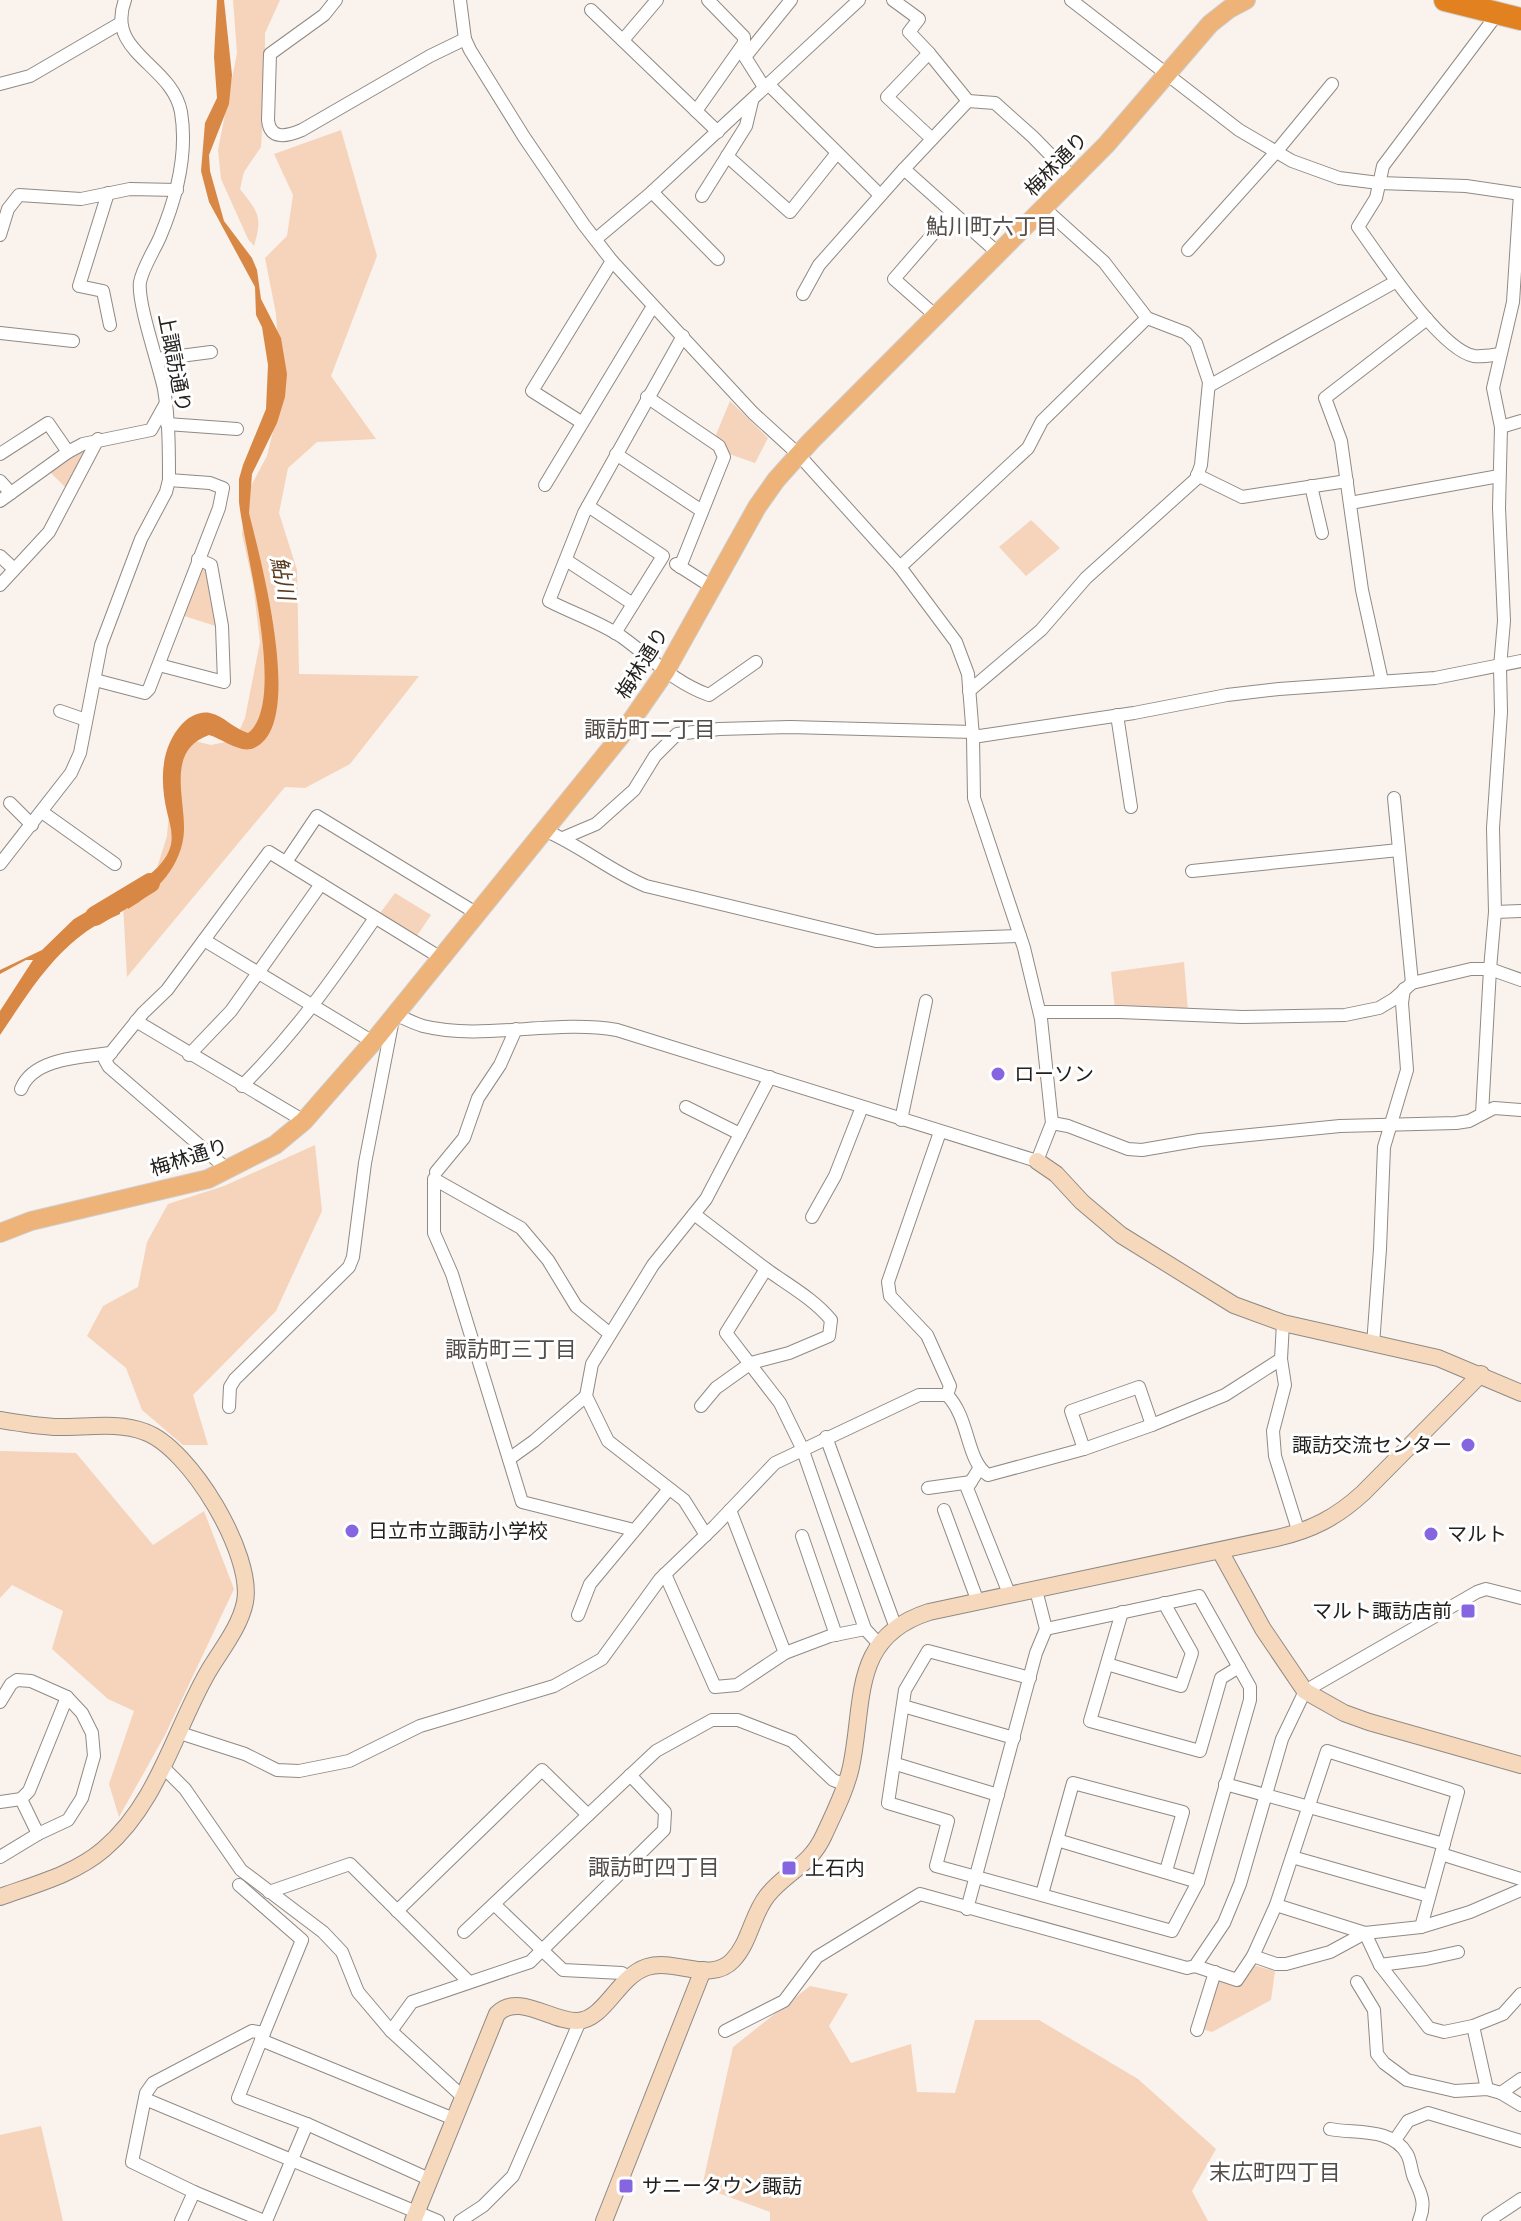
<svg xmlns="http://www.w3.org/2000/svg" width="1521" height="2221" viewBox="0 0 1521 2221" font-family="Literata,'Noto Sans JP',serif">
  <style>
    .green { fill: #f5d4bb }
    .water { fill: #d88844 }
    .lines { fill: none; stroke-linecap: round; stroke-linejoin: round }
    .river { stroke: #d88844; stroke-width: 20 }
    .street-casing { stroke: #908a85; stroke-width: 14 }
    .secondary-casing { stroke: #908a85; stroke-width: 18 }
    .primary-casing { stroke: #cfcece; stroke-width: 20 }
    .highway-casing { stroke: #cfcece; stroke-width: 24 }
    .street { stroke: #fff; stroke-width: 12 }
    .secondary { stroke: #f6d9bc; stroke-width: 16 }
    .primary { stroke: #edb379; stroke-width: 18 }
    .highway { stroke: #e18120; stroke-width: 22 }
    .poi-dot { fill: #8665e0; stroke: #fff; stroke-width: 3 }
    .labels { text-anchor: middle; stroke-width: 6; stroke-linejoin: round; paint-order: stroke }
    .street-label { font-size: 20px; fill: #23211f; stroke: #fff }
    .poi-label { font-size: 20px; fill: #23211f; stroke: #fff; text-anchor: start }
    .neighbourhood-label { font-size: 22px; fill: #544e4a; stroke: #fff }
    .water-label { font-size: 22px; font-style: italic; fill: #5b3a1e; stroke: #fff }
  </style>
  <rect width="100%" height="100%" fill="#f9f2ed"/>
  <g class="green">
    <path d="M233 0H280L265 33V78L261 147 244 172 240 189C258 212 263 216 254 246L248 239 221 179 218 150 237 53Z"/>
    <polygon points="341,130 377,256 331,376 376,439 317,442 288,468 279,513 297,570 299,674 419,676 350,764 305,788 285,787 127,977 123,904 141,889 157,868 167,836 170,801 187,739 211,745 235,740 245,718 260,642 253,584 242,534 246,495 267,456 281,398 276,314 265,258 287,236 293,195 274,154"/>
    <polygon points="730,401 768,438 755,463 732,455 713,442"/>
    <polygon points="98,439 69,491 47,469"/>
    <polygon points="1031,520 1060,548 1026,576 999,547"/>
    <polygon points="198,559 211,565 222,628 178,614"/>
    <polygon points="395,893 431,915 414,940 378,916"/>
    <polygon points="1184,962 1188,1012 1115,1010 1111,972"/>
    <polygon points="315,1145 322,1211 276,1311 193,1395 208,1445 183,1445 142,1410 126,1368 87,1336 103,1306 138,1287 147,1242 168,1204 224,1186"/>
    <polygon points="0,1451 76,1453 153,1545 204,1511 234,1589 165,1735 119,1817 109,1784 134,1711 108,1699 52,1649 63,1611 12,1585 0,1598"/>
    <polygon points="1253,1965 1275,1971 1271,2000 1212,2032 1202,2029 1217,1980 1238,1984"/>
    <polygon points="810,1986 848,1994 829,2026 851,2063 911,2044 917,2092 955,2093 975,2020 1039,2020 1138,2079 1216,2149 1192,2191 1208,2221 770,2221 770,2212 702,2187 733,2047"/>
    <polygon points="41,2126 63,2221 0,2221 0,2135"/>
  </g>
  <g class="water">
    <path d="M217 0H224L232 75 229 104 209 155 210 171 224 221 252 258 257 270 261 299 281 338 287 374 285 397 277 423 252 474 249 513C259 554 307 726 254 748 240 754 223 739 209 735 166 750 185 797 184 830 183 865 156 893 128 909L126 889C143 880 163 868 170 848 174 836 170 824 167 812 160 781 160 748 182 724 189 717 199 711 210 713 224 716 234 729 248 733 288 703 244 549 239 502V479L243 465 266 409 268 365 262 327 256 315 255 287 209 202 201 171 205 123 217 98 214 57Z"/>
    <path d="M117 894 120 914C109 919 97 924 87 931 49 958 26 997 0 1035V1011L33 960H26L0 974V970L42 950 74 919Z"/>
  </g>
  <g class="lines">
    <polyline class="river" points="95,916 150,883"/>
    <defs>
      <g id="street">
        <path d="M336 0 324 15 270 54 268 120C270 141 288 136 302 130L430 56 465 39"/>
        <polyline points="893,0 919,19 909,32 929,53 968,101 904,169"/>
        <polyline points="1071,0 1239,130 1292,161 1339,178 1379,183 1466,186 1521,194"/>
        <polyline points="591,10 718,132"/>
        <path d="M1498 13 1383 166 1376 198 1358 227C1379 256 1440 350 1474 356 1482 357 1492 355 1500 354"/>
        <polyline points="623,40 657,0"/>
        <polyline points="929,53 887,97 931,138"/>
        <polyline points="0,84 30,76 119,24"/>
        <polyline points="768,84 879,194"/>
        <polyline points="764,87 745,57 791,0"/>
        <polyline points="968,101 995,103 1033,137 1073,178"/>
        <polyline points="696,111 744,43 744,37 708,0"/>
        <polyline points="727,156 790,212 837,153"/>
        <polyline points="652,192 718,259"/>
        <polyline points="108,193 79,286 103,291 110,325"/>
        <polyline points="702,196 746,126 752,101"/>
        <polyline points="0,235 8,209 19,195 81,199 130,189 177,190"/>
        <polyline points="596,239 652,192 859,0"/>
        <polyline points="1188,250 1276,152 1332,84"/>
        <polyline points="803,294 819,265 904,169 999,254"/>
        <polyline points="937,317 894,279 952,212"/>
        <polyline points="0,333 73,341"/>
        <path d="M683 336 584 513 549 601C572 613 600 622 622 637 651 658 675 683 709 695L756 662"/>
        <polyline points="157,359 211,352"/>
        <polyline points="1209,386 1395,282"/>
        <polyline points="647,397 719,446 724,457 680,567"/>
        <polyline points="581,422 532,391 612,261"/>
        <polyline points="167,424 237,429"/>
        <polyline points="1501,427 1521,421"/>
        <polyline points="0,454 48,423 68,452"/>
        <polyline points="616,454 702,511"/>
        <polyline points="1197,475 1242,497 1347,481"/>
        <polyline points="0,481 11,493"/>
        <polyline points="545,485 653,306"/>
        <polyline points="1311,486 1322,533"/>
        <polyline points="0,501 68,452 83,444 151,430 166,403"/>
        <polyline points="1350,503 1499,476"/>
        <polyline points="588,506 663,556 615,633"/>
        <polyline points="0,556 14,569"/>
        <polyline points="566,560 633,604"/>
        <polyline points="676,564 712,587"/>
        <polyline points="900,567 1028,448 1042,421 1147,318"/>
        <polyline points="0,585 49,532 98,439"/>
        <polyline points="159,665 224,682 222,626 211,565 198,559"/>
        <polyline points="95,680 145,693 149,689 219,508 223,488 210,483 169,480"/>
        <polyline points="1382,681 1362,590 1341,441 1325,398 1427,319"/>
        <polyline points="969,691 1041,630 1086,578 1196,479 1201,465 1209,382 1196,343 1186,333 1147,318 1104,262 1044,208"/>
        <polyline points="60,711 86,720"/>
        <polyline points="1117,715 1131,807"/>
        <polyline points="973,737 1134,713 1227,695 1279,689 1435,678 1521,661"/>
        <polyline points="1394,798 1412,983"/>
        <polyline points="10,803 32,825"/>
        <polyline points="42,812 115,864"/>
        <path d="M544 830C580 845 610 871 646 886L876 941 1020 936"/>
        <polyline points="563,838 596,824 634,790 655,756 677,734 719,729 790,727 973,732"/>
        <polyline points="286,862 317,816 476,913"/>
        <path d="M0 864 71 773 80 753 101 645 141 539 166 492 169 480C169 450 169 419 164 389 159 365 137 302 140 282 143 267 154 251 160 237 176 199 188 154 181 112 172 64 105 53 125 0"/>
        <polyline points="1192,871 1399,850"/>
        <polyline points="1495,912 1521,911"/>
        <polyline points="204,940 373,1042"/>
        <polyline points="1040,1012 1120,1012 1242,1017 1345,1015 1379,1008 1394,999 1412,983 1471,969 1490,969 1521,980"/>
        <polyline points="136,1021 304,1121"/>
        <polyline points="189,1055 231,1011 321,884"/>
        <path d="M242 1086C295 1033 333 979 375 918"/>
        <path d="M21 1089C33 1058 81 1057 111 1053"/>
        <polyline points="686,1107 740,1134"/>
        <polyline points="1482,1114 1490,969 1495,912 1493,828 1501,712 1500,667 1504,621 1499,508 1501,427 1493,388 1513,302 1520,194"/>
        <polyline points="901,1120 926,1001"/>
        <polyline points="1052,1123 1068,1126 1128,1149 1142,1150 1200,1140 1340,1126 1456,1123 1469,1121 1494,1108 1521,1110"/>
        <polyline points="940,1132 888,1282 890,1296 927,1335 950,1386 947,1395"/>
        <polyline points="228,1170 109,1067 105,1060 143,1013 167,990 269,852 441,958"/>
        <polyline points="436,1172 464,1138 478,1098 500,1065 516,1029"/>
        <polyline points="694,1214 766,1269 726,1333 780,1403 802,1448 865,1629 879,1644"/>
        <polyline points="812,1217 835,1176 862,1107"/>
        <polyline points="610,1334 576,1306 548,1260 521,1228 434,1179 434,1233 452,1274 522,1502 634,1530"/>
        <polyline points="1373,1345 1380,1249 1384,1147 1407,1070 1402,1003 1404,989"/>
        <polyline points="1281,1359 1285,1385 1273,1431 1275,1456 1299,1533"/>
        <path d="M701 1406 716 1388 751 1363 789 1353 829 1336 831 1320C814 1299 788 1285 766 1269"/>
        <path d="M229 1407 230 1387 235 1379 349 1267 353 1257 365 1163 394 1014C404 1018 413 1023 423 1026 483 1041 554 1019 617 1030L1037 1161 1052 1123 1041 1019 1024 948 974 798 973 737 968 674 956 642 900 567 798 454 753 413 612 261 584 225 524 137 470 50 465 39 460 0"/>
        <polyline points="826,1437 896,1628"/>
        <polyline points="1084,1449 1071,1411 1139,1387 1152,1425"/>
        <polyline points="509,1459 534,1441 586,1396"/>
        <polyline points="979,1469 967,1488 1010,1596"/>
        <polyline points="928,1488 971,1482"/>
        <polyline points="944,1510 978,1602"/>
        <polyline points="706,1535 684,1500 608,1441 586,1396 592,1364 653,1265 706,1199 770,1077"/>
        <polyline points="802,1536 836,1635"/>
        <polyline points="665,1574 715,1687 737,1685 785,1653 730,1510"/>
        <polyline points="1122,1612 1090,1721 1200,1751 1221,1678 1239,1667"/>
        <polyline points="578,1615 590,1584 669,1489"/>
        <polyline points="785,1653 830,1636 865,1629"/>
        <polyline points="1107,1664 1181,1686 1192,1653 1164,1603"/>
        <polyline points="1030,1678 928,1651 905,1690 888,1803 948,1821 936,1866 1172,1931 1198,1882 1250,1700 1250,1687 1199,1596 1046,1629"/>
        <polyline points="0,1702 11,1684 17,1680 31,1681 67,1697 82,1713 92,1733 94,1756 82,1798 68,1820 38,1834 0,1857"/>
        <polyline points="903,1706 1014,1738"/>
        <path d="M180 1733 245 1754 277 1770 299 1771 349 1761 420 1726 554 1686 602 1659 660 1579 715 1526 775 1463 919 1395H947C970 1418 966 1461 988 1475L1084 1449 1152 1425 1225 1395 1281 1359 1283 1323"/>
        <polyline points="896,1764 998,1795"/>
        <polyline points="163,1767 185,1789 241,1870 323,1932 342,1952 358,1992 391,2031 463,2097"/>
        <polyline points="1225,1784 1444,1844"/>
        <polyline points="21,1799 38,1834"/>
        <polyline points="0,1802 21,1799 29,1791 67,1697"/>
        <polyline points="1057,1840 1198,1882"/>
        <polyline points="1441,1854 1521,1879"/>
        <polyline points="1292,1857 1429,1896"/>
        <polyline points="239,1885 302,1940 264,2033 252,2031 153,2083 146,2093 132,2162 194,2192 264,2221"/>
        <polyline points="269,1892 350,1864 468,1981"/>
        <polyline points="1042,1894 1073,1783 1183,1812 1166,1871"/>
        <polyline points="495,1905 563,1970 622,1973 627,1977"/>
        <polyline points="967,1909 1036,1653 1046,1629 1036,1590"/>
        <polyline points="397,1911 542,1770 588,1815"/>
        <polyline points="464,1932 656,1751 712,1720 738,1720 792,1741 833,1780 846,1785"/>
        <polyline points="1458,1952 1426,1959 1380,1965 1429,2028 1444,2032 1473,2026 1503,2014 1521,1994"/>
        <polyline points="1253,1956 1276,1905"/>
        <polyline points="1380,1965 1365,1933 1276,1905 1327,1751 1458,1792 1421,1927"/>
        <polyline points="1195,1966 1237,1980 1253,1956 1276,1964 1286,1964 1330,1952 1365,1933 1421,1927 1470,1912 1521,1890"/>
        <polyline points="1357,1982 1374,2010 1377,2054 1384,2063 1407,2080 1455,2091 1487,2089 1501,2093 1521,2105"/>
        <polyline points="1473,2026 1487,2089"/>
        <polyline points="1197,2030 1215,1972"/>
        <polyline points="391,2031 412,2002 530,1962 664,1830 665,1812 630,1775"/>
        <polyline points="725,2031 784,2001 817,1957 920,1894 1187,1968 1195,1966 1224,1923 1240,1884 1282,1739 1305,1691 1477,1592 1486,1589 1521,1598"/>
        <polyline points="264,2033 238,2098 307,2124 429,2179"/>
        <polyline points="261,2040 454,2119"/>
        <polyline points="1501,2093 1521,2079"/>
        <polyline points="145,2099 438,2221"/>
        <path d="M1330 2129C1355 2134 1392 2127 1407 2154 1411 2161 1411 2171 1414 2178 1422 2195 1426 2204 1419 2221"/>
        <polyline points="1395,2140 1408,2121 1428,2113 1521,2141"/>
        <polyline points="181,2221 194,2192"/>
        <polyline points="266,2221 307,2124"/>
        <polyline points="460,2221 483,2206 513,2176 580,2021"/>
        <polyline points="1488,2221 1521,2199"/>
      </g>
      <g id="secondary">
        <polyline points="1037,1161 1056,1174 1082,1202 1121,1235 1234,1305 1283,1323 1438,1358 1521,1393"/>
        <path d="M0 1420C18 1423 36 1426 54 1427 83 1428 118 1421 145 1432 190 1448 254 1555 245 1602 240 1627 221 1650 208 1672 174 1731 158 1803 104 1849 75 1874 36 1884 0 1897"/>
        <polyline points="1220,1551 1263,1629 1305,1691 1344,1713 1369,1722 1521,1765"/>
        <path d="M413 2221 497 2014C518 1992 552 2022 577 2021 605 2020 618 1976 647 1967 675 1958 711 1984 733 1960 750 1942 752 1915 767 1896 786 1872 810 1866 824 1835 834 1813 846 1790 851 1767 865 1702 850 1637 929 1612L1277 1538C1312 1530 1337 1517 1363 1493L1481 1374"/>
        <polyline points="604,2221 703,1970"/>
      </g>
      <polyline id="primary" points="0,1233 31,1221 208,1179 275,1145 304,1121 373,1042 620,737 665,672 757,507 776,480 810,442 1106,145 1210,24 1229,9 1246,0"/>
      <polyline id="highway" points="1445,0 1521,19"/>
    </defs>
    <use href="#street" class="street-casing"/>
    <use href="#secondary" class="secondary-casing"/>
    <use href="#primary" class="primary-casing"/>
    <use href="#highway" class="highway-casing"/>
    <use href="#street" class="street"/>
    <use href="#secondary" class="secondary"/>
    <use href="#primary" class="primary"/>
    <use href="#highway" class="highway"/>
  </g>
  <g class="poi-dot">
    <circle cx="998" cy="1074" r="8"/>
    <circle cx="1468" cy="1445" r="8"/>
    <circle cx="352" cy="1531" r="8"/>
    <circle cx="1431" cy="1534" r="8"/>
    <rect x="1460" y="1603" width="16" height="16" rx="4"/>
    <rect x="781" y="1860" width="16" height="16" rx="4"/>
    <rect x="618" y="2178" width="16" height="16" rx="4"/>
  </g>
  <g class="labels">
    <g class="street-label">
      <text transform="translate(1056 164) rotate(-46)" y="7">梅林通り</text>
      <text transform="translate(175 363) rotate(79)" y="7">上諏訪通り</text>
      <text transform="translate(642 663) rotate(-58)" y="7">梅林通り</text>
      <text transform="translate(189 1157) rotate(-18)" y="7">梅林通り</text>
    </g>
    <g class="poi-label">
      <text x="1014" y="1081">ローソン</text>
      <text x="1452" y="1452" text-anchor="end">諏訪交流センター</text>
      <text x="368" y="1538">日立市立諏訪小学校</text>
      <text x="1447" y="1541">マルト</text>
      <text x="1452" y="1618" text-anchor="end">マルト諏訪店前</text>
      <text x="805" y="1875">上石内</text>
      <text x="642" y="2193">サニータウン諏訪</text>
    </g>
    <g class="neighbourhood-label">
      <text x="992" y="234">鮎川町六丁目</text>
      <text x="650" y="737">諏訪町二丁目</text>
      <text x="511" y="1357">諏訪町三丁目</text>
      <text x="654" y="1875">諏訪町四丁目</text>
      <text x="1275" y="2180">末広町四丁目</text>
    </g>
    <g class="water-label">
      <text transform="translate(283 578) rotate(79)" y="8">鮎川</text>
    </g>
  </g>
</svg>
